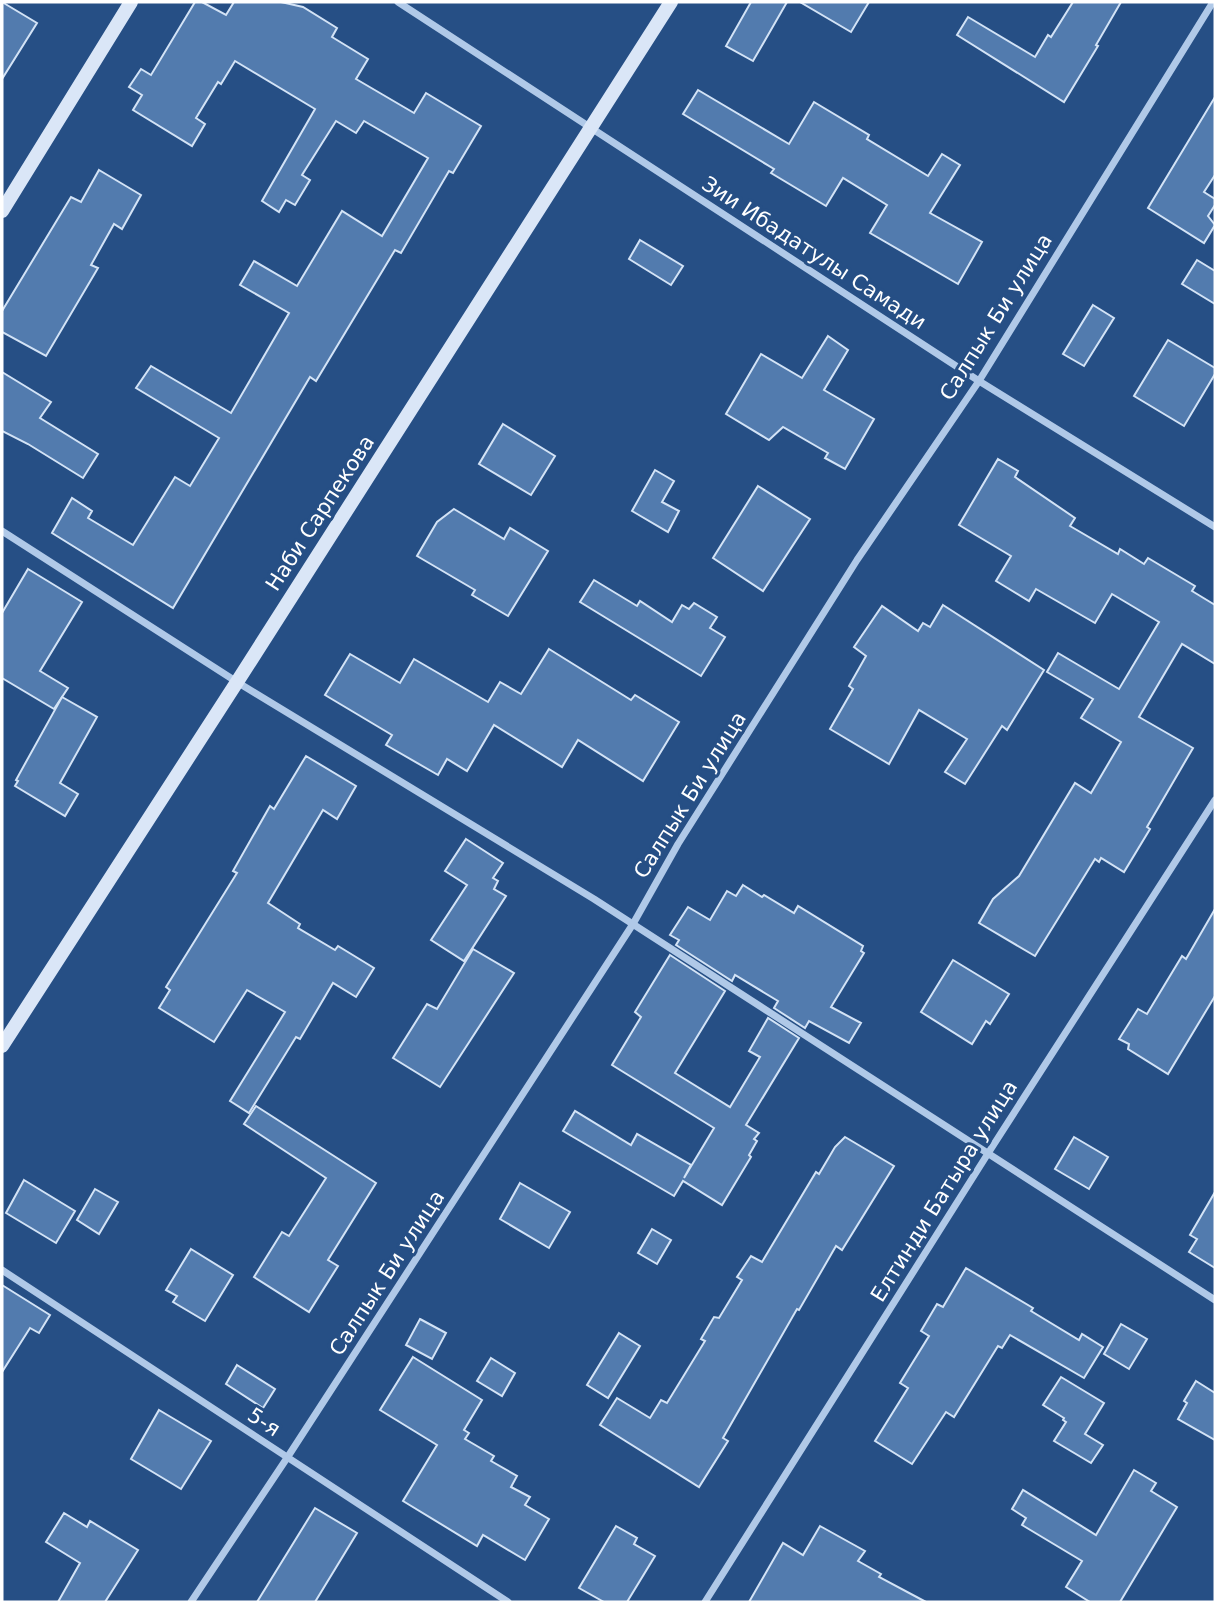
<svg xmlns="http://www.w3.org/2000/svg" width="1217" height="1604" viewBox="0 0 1217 1604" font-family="'DejaVu Sans',sans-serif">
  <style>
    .building { fill: #527bae; stroke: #d3e3f6; stroke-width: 2 }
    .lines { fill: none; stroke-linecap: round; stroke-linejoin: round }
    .street { stroke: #b0c9e8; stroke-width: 7 }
    .secondary { stroke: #dae6f7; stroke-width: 14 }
    .labels { text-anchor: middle; stroke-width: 6; stroke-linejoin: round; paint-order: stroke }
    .street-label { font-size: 21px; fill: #fff; stroke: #264f85 }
  </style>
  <rect width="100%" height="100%" fill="#264f85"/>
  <g class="building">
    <polygon points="2,2 37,23 2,79"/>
    <polygon points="195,2 202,2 226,15 234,2 281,2 303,7 337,28 332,37 368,59 356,79 414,113 426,93 481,126 453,173 449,171 401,253 395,250 316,381 310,377 173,608 52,533 72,498 92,511 88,518 133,545 175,477 190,486 219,438 136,388 151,366 231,413 289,313 240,285 254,261 297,286 342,211 382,236 428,158 364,121 356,133 336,121 302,175 310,180 295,205 286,200 279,212 262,201 315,109 235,61 221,84 218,82 196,118 205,124 192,146 133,110 142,95 129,87 141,69 151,75"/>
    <polygon points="751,2 787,2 753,61 726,46"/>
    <polygon points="800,2 869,2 851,32"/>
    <polygon points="1073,2 1121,2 1096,45 1098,46 1064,102 957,35 968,17 1035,57 1048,35 1051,37"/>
    <polygon points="698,90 789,144 814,102 869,135 867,139 928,176 942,154 960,165 930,213 982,242 958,284 870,233 887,205 843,178 826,206 771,173 774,169 683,114"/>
    <polygon points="1215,97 1215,175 1204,192 1215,199 1215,205 1208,216 1215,225 1204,243 1148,208"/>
    <polygon points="99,170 141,195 122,229 114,224 91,265 98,268 46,356 2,332 2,311 71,197 81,202"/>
    <polygon points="640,240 683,266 671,285 629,259"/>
    <polygon points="1197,260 1215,271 1215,304 1182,284"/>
    <polygon points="1093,305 1114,318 1084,366 1063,354"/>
    <polygon points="828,336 848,350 824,390 874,419 845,469 825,458 828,453 783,427 769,440 726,414 761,354 802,378"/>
    <polygon points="1168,340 1215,368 1215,374 1184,426 1134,396"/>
    <polygon points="2,372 51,402 40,418 98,454 83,478 28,444 2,431"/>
    <polygon points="503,424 555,456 531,495 479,464"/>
    <polygon points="998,459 1018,471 1015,477 1075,518 1070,526 1118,554 1120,549 1144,564 1148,558 1195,586 1192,591 1215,605 1215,664 1182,644 1139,717 1193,748 1147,827 1150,829 1124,872 1101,858 1099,862 1095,859 1035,956 979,923 993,899 1019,876 1075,783 1091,793 1121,742 1081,718 1093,699 1047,672 1058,653 1119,689 1159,622 1112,594 1095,623 1036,589 1029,601 996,581 1011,556 959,525"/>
    <polygon points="655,470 674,481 662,502 679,511 668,532 632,511"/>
    <polygon points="758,486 810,519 763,591 713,558"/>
    <polygon points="454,509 504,539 510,528 548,551 508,616 472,595 475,590 417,556 437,522"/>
    <polygon points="28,569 82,602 40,671 68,688 54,709 2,678 2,613"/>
    <polygon points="594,580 637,606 640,601 672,622 682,605 689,609 694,603 717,617 710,628 725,637 701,676 580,602"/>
    <polygon points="943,605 1044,670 1007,730 1002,726 965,784 945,772 967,739 919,710 889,764 830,729 853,689 849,686 866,656 854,647 882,606 918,631 923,623 930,627"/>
    <polygon points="549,649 631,700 635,695 679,722 643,781 578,740 562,767 494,725 467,771 447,759 438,775 386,745 392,735 325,695 350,654 400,683 414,659 488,702 500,682 521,694"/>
    <polygon points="62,697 97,717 60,783 78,794 65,816 15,786 18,781 16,780"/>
    <polygon points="306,756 356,786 337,819 323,810 268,903 300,924 298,928 335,950 338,946 374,968 356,997 333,983 300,1039 296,1037 249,1113 230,1101 285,1012 247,990 214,1042 159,1008 170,990 166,987 237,873 233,871 270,806 274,809"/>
    <polygon points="466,839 503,863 493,878 498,881 494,889 506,896 464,961 431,940 467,885 445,871"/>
    <polygon points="743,885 762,897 764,895 794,913 798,906 863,946 861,951 864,953 831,1007 861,1023 849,1043 809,1021 805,1028 774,1008 778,1001 735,975 732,981 676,945 679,940 670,935 688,907 710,920 727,891 736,896"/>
    <polygon points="1215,909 1215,996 1168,1074 1128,1049 1129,1044 1119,1039 1138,1009 1147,1014 1182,956 1186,959"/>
    <polygon points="473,949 514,973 440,1087 393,1058 427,1004 437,1009"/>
    <polygon points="670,955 725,991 675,1073 730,1107 760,1057 749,1051 768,1018 799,1038 746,1125 759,1133 754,1139 757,1141 749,1155 751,1157 722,1205 683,1181 674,1196 563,1131 575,1111 631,1145 637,1134 691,1165 684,1178 714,1128 612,1065 641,1017 635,1012"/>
    <polygon points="953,960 1009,994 990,1024 986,1021 972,1044 921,1012"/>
    <polygon points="256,1106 376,1183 328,1260 338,1266 309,1312 254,1277 282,1232 289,1236 326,1178 244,1124"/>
    <polygon points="845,1137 894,1166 842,1250 836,1246 799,1310 797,1309 723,1438 728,1441 699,1487 600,1425 617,1398 650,1418 661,1400 667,1403 705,1341 701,1339 714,1317 719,1318 742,1280 737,1277 751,1256 762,1262 816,1172 819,1174 835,1147"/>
    <polygon points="1074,1137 1108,1157 1089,1189 1055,1169"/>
    <polygon points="24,1180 75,1211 56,1243 6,1213"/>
    <polygon points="520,1183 570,1212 549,1248 500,1219"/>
    <polygon points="95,1189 118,1202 99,1234 77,1220"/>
    <polygon points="1215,1192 1215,1268 1189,1252 1197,1239 1190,1235"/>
    <polygon points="652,1229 671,1240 657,1264 638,1253"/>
    <polygon points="191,1249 233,1275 205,1321 173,1302 177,1296 166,1290"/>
    <polygon points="966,1268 1033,1308 1031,1311 1079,1340 1082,1334 1103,1347 1084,1378 1010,1335 1002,1348 998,1346 954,1417 946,1412 912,1464 875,1441 908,1388 900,1383 929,1336 921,1331 937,1304 943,1307"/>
    <polygon points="2,1285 50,1315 39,1333 30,1328 2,1372"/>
    <polygon points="420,1319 446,1333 432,1359 406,1345"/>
    <polygon points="1121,1324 1147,1339 1129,1369 1104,1354"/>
    <polygon points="619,1333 640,1346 608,1398 587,1385"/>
    <polygon points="413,1357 482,1400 464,1430 469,1433 465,1439 494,1456 491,1461 517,1476 511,1487 530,1497 525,1505 549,1519 525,1560 483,1535 477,1546 403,1501 437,1445 380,1410"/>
    <polygon points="491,1358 515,1373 502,1396 477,1381"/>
    <polygon points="237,1365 275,1389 263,1408 226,1384"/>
    <polygon points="1061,1377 1104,1403 1085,1434 1103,1445 1091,1463 1054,1441 1066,1422 1063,1420 1064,1418 1043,1405"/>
    <polygon points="1196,1381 1215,1393 1215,1440 1178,1419 1187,1403 1184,1401"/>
    <polygon points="159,1410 211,1441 181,1489 131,1459"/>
    <polygon points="1134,1470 1156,1483 1151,1491 1177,1507 1120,1602 1090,1602 1066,1587 1082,1561 1022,1525 1026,1518 1012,1509 1023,1490 1096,1535"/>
    <polygon points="315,1508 357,1533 315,1602 257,1602"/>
    <polygon points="64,1513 87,1527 90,1521 138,1550 105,1602 58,1602 80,1563 46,1542"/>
    <polygon points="616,1526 637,1538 634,1544 655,1556 627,1602 604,1602 579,1588"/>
    <polygon points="820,1526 865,1551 858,1561 881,1574 879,1577 926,1602 749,1602 783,1543 803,1555"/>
  </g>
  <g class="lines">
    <g class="street">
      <polyline points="398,2 979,381 1215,527"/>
      <polyline points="2,531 237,682 594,899 1215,1300"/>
      <polyline points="2,1270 508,1602"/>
      <polyline points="191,1602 287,1458 633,924 678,844 857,560 979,381 1213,2"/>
      <polyline points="705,1602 987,1155 1215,800"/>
    </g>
    <g class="secondary">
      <polyline points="2,211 131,2"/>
      <polyline points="2,1046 237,682 671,2"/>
    </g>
  </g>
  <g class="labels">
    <g class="street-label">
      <text transform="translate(814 253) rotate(33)" y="7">Зии Ибадатулы Самади</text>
      <text transform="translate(996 317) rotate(-58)" y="7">Салпык Би улица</text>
      <text transform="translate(320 513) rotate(-57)" y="7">Наби Сарпекова</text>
      <text transform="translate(690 795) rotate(-58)" y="7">Салпык Би улица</text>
      <text transform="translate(944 1191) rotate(-58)" y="7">Елтинди Батыра улица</text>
      <text transform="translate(387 1273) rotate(-57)" y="7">Салпык Би улица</text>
      <text transform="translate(264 1422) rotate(33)" y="7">5-я</text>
    </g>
  </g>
  <rect width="1217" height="1604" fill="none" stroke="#ffffff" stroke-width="7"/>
</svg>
